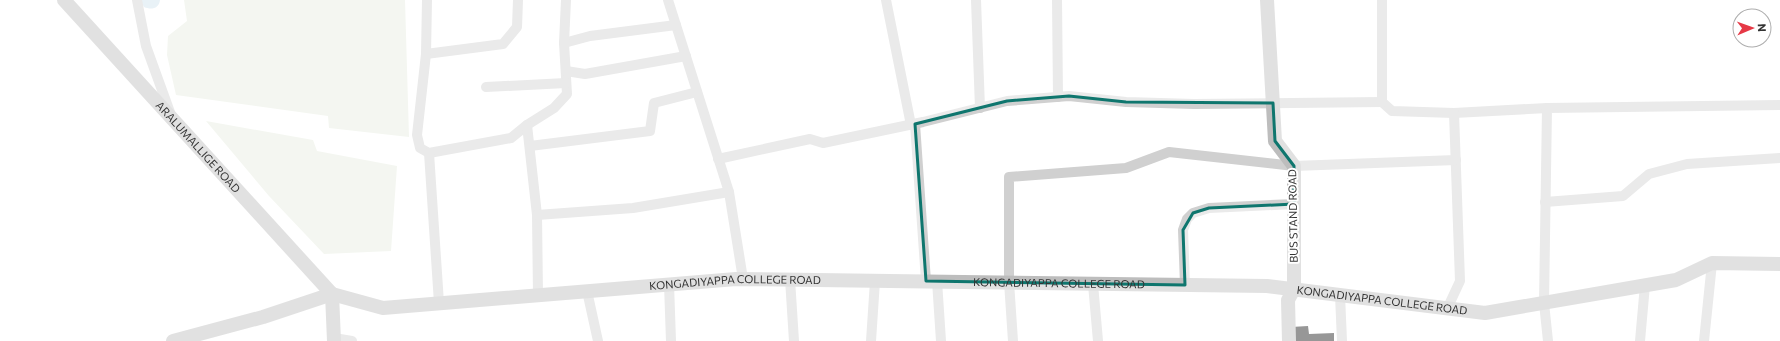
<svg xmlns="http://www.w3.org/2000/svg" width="1780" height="341" viewBox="0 0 1780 341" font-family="Commissioner,sans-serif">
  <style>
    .green { fill: #e6ecdf }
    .water { fill: #cfe2ee }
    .building { fill: #1a1a1a }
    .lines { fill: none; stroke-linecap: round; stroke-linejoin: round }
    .street { stroke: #d0d0d0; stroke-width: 10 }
    .secondary { stroke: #bdbdbd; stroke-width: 14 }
    .marked { fill: none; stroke: #0f766e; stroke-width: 3; stroke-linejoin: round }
    .labels { text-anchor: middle; stroke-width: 4; stroke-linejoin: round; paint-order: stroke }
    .street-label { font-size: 11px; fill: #333; stroke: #fff }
  </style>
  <rect width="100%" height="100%" fill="#fff"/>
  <g class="green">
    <polygon points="184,0 405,0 409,137 329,128 328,116 176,95 167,55 168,36 187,21"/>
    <polygon points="206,121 313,140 317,151 397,166 391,251 324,254 269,196"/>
  </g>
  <path class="water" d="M140 0H160C159 9 151 10 144 7Z"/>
  <polygon class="building" points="1308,326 1309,334 1334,333 1334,341 1292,341 1291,327"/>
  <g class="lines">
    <g class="street">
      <polyline points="137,0 146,46 171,115"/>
      <polyline points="427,0 426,54 503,44 517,27 518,0"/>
      <polyline points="668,0 729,192 743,279"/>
      <polyline points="886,0 911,125"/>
      <polyline points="976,0 980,108"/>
      <polyline points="1057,0 1058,97"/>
      <polyline points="1382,0 1382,102 1392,111 1454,113 1547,108"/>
      <polyline points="564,43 590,36 676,25"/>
      <polyline points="426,54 417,135 420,148 429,153 511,138 527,125 554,108 567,94 564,43 566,0"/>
      <polyline points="566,71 585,74 686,56"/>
      <polyline points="486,87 566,83"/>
      <polyline points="915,124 926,281"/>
      <polyline points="527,125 537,215 538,295"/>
      <polyline points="530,146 650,131 654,103 697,92"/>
      <polyline points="429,153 439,303"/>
      <polyline points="718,159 810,139 823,143 923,122 1007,101 1069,96 1126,102 1194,104 1382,102"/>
      <polyline points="1545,202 1623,196 1649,174 1687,164 1780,158"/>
      <polyline points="537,215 633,208 729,192"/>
      <polyline points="790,279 794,341"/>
      <polyline points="937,281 941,341"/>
      <polyline points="669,284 671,341"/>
      <polyline points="1093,284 1098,341"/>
      <polyline points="1185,285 1183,230 1187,219 1193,213 1209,208 1294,204"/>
      <polyline points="587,291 598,341"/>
      <polyline points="1340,295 1342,341"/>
      <polyline points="1447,309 1460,281 1454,113"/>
      <polyline points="334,338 352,341"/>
      <polyline points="871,341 875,281"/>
      <polyline points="1013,341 1009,282 1009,177 1126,168 1169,152 1294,166 1456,160"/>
      <polyline points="1548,341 1544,303 1547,108 1780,105"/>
      <polyline points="1640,341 1645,285"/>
      <polyline points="1704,341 1712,263"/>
    </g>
    <g class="secondary">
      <path id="s1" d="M64 0 332 294"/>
      <polyline points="1267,0 1275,141 1294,166 1294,289 1288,300 1289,341"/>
      <path id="s2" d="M332 294 383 308 736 279 1267 286 1485 313 1676 280 1712 263 1780 264"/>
      <polyline points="332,294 334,341"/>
      <polyline points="173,341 263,317 332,294"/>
    </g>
  </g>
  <path d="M0 0H1780V341H0ZM1069 96 1126 102 1273 103 1275 141 1294 166V204L1209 208 1193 213 1183 230 1185 285 926 281 915 124 1007 101Z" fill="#fff" fill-opacity=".55" fill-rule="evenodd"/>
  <path class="marked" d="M1069 96 1126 102 1273 103 1275 141 1294 166V204L1209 208 1193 213 1183 230 1185 285 926 281 915 124 1007 101Z"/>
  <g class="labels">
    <g class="street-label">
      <text dy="4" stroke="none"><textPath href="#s1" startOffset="199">ARALUMALLIGE ROAD</textPath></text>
      <text transform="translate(1293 216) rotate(-91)" y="4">BUS STAND ROAD</text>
      <text dy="4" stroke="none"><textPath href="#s2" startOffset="406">KONGADIYAPPA COLLEGE ROAD</textPath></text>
      <text dy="4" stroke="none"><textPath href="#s2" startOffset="730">KONGADIYAPPA COLLEGE ROAD</textPath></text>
      <text dy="4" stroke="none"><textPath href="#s2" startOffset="1054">KONGADIYAPPA COLLEGE ROAD</textPath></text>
    </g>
  </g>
  <g transform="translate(1752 28) rotate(88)"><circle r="19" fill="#ffffff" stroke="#adadad"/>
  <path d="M0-3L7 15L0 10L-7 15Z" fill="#e63946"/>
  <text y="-6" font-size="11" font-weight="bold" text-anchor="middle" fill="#333333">N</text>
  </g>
</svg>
